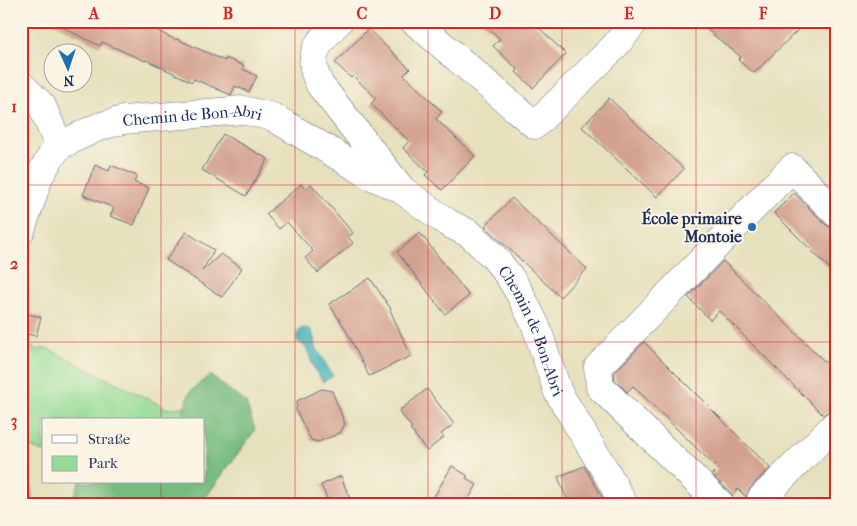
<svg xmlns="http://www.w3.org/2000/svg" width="857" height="526" viewBox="0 0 857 526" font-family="'IM FELL French Canon',serif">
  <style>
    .green { fill: #94dc96; stroke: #58867a }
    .forest { fill: #77bc7f; stroke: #49766e }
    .water { fill: #44b4bc; stroke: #30728d }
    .building { fill: #d3a18f }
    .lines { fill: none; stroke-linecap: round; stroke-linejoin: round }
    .minor-casing { stroke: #626d7f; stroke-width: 29 }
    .minor { stroke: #fff; stroke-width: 28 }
    .grid { fill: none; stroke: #d62828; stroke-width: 1; stroke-opacity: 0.55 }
    .poi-dot { fill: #1f6fb2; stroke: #fcf5e5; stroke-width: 2 }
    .labels { text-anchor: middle; stroke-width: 4; stroke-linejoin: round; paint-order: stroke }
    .street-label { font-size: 16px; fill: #1b2f5e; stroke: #fcf5e5 }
    .poi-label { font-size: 16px; font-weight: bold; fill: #1b2f5e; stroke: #fcf5e5; text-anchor: end }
    .neatline { fill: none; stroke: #d62828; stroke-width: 2 }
    .grid-label { font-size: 16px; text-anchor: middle; font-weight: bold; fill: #d62828 }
  </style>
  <rect width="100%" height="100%" fill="#fcf5e5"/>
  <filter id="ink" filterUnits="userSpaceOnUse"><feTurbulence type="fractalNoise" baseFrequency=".02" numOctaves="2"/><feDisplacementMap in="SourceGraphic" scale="10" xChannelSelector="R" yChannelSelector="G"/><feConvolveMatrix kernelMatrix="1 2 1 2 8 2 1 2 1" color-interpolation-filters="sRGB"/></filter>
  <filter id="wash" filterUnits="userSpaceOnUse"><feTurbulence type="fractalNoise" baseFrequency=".0096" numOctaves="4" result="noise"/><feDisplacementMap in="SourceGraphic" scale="20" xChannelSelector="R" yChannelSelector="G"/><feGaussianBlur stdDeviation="1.12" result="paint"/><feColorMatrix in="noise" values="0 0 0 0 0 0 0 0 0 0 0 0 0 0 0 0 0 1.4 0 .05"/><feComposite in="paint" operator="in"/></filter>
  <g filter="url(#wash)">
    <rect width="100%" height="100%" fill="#e6e0bc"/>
    <polygon class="green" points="21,345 39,350 46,348 168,409 186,406 180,420 44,420 44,452 21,444"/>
    <g class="forest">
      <polygon points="210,375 246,403 255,430 200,505 71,505 79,482 204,482 204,420 180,420 190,392"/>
      <polygon points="21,462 28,464 33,505 21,505"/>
    </g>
    <path class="water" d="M302 328 309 329 312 331 316 347 333 376 323 382C320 377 316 373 314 368 308 355 310 348 297 341V334Z"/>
    <g id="blocks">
      <g class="building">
        <polygon points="50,21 137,21 176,40 177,39 225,61 226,58 244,66 243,69 257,76 249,92 235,86 231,95 194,79 192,82 146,60 145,61 102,42 100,46"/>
        <polygon points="481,21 532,21 566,54 533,88 516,72 518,70 493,46 500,39"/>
        <polygon points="696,21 807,21 754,73 738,60 741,57"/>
        <polygon points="368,29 410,69 404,75 442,112 436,119 475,156 442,190 425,175 428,172 403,148 409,141 371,104 376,98 353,76 351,78 335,63"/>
        <polygon points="609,98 684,169 657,197 582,127"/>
        <polygon points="223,134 268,159 246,196 202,170"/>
        <polygon points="95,165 109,171 111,165 137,176 134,182 149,188 134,225 110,216 114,208 83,195"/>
        <polygon points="301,184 305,189 311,184 353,233 348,237 353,243 318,273 305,258 313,251 287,222 279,229 266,214"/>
        <polygon points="794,193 825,224 831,228 836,228 836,275 774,213"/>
        <polygon points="512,198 587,269 560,297 485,226"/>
        <polygon points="186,232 214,250 202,271 221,254 242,268 222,297 166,260"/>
        <polygon points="420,233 469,296 445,314 397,252"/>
        <polygon points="723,261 836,373 836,409 832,409 823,415 719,311 710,320 688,297"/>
        <polygon points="370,278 391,309 390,310 411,356 369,376 345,328 329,304"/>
        <polygon points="21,312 41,317 36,336 21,333"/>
        <polygon points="644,342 770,468 750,488 746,497 738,489 733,495 712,475 718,469 633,386 627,392 615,380 614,373"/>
        <polygon points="322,389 332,391 345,424 340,433 318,442 311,440 296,411 297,401"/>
        <polygon points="427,389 454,424 441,434 444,437 427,451 410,429 412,428 399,411"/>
        <polygon points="452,466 468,476 466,478 477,485 465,505 429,505"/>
        <polygon points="584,466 605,502 592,505 576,503 569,504 558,477"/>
        <polygon points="341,476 352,505 330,505 321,485"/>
      </g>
    </g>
  </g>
  <g filter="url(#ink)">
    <use href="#blocks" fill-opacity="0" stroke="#626d7f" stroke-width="1"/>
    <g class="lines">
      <defs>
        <g id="minor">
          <path id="s1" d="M339 21C319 42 304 55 320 85L402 190 448 223 470 234 495 258 509 276 520 294 536 326 558 392 608 475 624 505"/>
          <polyline points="414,21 535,125 615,46 635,21"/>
          <polyline points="21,85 42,106 59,146"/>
          <path id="s2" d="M21 230 39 177 50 158 59 146 98 127 123 120 243 110 273 117 370 175 394 186"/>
          <polyline points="761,499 836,424"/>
          <polyline points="721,505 600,387 598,367 792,168 836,213"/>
        </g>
      </defs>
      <use href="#minor" class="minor-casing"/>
      <use href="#minor" class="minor"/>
    </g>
  </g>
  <path class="grid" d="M161 21V420M295 21V505M428 21V505M562 21V505M696 21V505M21 185H836M21 342H836M161 482V505"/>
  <circle class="poi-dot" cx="752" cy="227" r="5"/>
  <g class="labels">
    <g class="street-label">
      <text dy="6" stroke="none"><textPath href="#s2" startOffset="232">Chemin de Bon-Abri</textPath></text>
      <text dy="6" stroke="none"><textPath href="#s1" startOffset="405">Chemin de Bon-Abri</textPath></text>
    </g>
    <g class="poi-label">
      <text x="742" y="224">École primaire<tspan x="742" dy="18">Montoie</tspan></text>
    </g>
  </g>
  <rect width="857" height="526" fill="none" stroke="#fcf5e5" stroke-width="55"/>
  <rect x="42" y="418" width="162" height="65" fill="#fcf5e5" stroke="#a2a6af"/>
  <rect x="52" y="435" width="25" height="8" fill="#ffffff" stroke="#a2a6af"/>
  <text x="88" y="444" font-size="15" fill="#1b2f5e">Straße</text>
  <rect x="52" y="456" width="25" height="15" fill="#94dc96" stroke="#a2a6af"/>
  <text x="88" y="468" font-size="15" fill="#1b2f5e">Park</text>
  <g transform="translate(68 68) rotate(177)"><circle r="24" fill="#fcf5e5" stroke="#a2a6af"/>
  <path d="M0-4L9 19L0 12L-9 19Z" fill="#1f6fb2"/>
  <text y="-8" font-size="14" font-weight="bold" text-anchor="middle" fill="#1b2f5e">N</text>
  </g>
  <rect x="28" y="28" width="802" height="470" class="neatline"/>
  <g class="grid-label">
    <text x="94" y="19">A</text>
    <text x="228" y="19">B</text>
    <text x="362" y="19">C</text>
    <text x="495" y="19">D</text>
    <text x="629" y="19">E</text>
    <text x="763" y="19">F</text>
    <text x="14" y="112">1</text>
    <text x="14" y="269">2</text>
    <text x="14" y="426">3</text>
  </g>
</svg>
